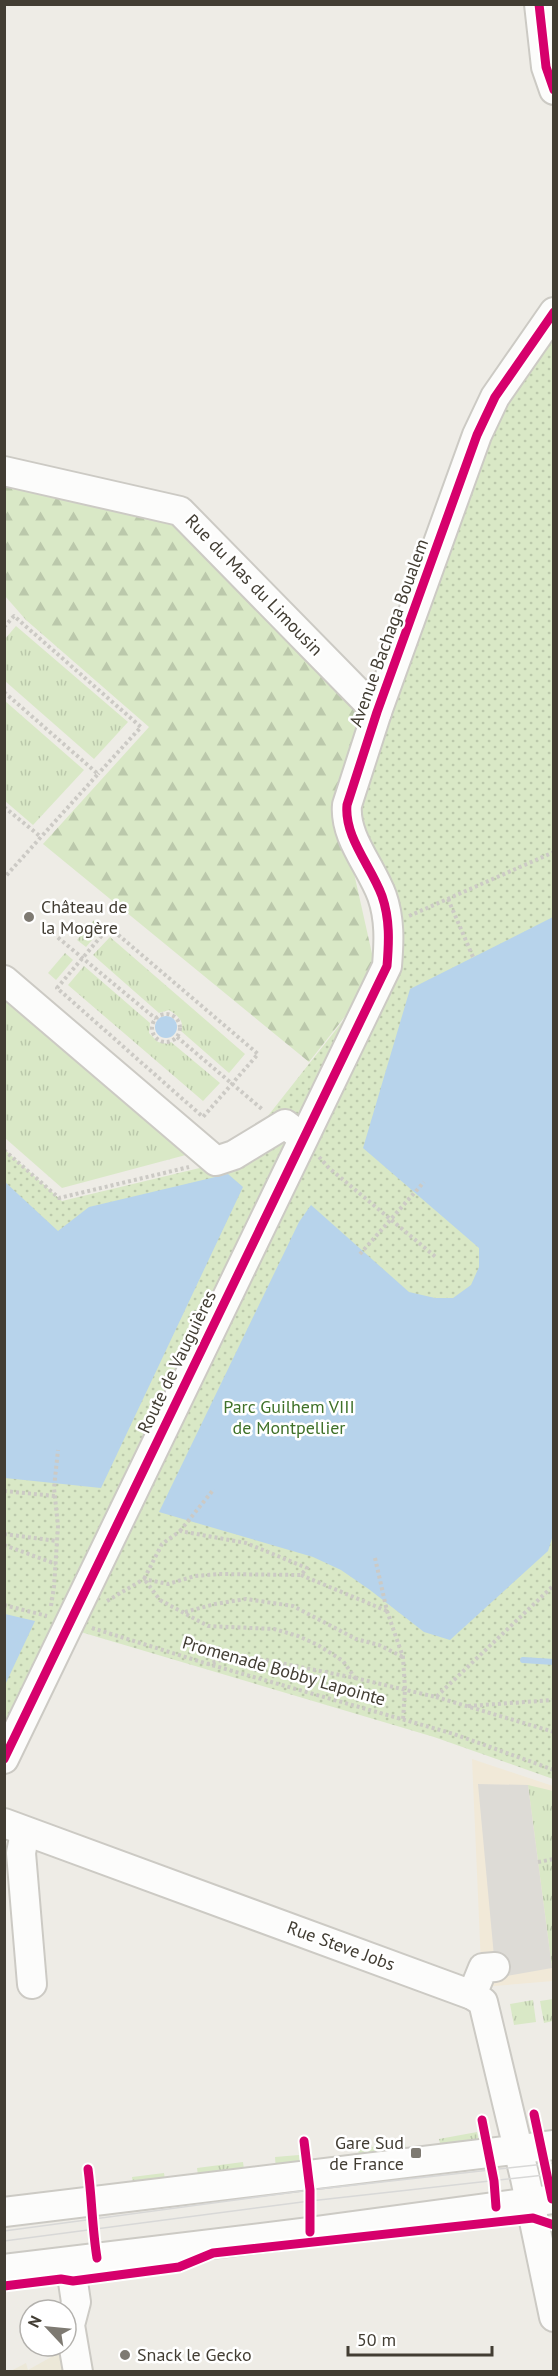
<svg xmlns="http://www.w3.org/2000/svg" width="558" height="2376" viewBox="0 0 558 2376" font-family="'PT Sans',sans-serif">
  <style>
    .commercial { fill: #f1e9d8 }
    .education { fill: #ece8d8 }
    .grass { fill: url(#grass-tufts) }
    .forest { fill: url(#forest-firs) }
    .park { fill: url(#park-dots) }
    .parking { fill: #dddbd6 }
    .water { fill: #b7d3eb }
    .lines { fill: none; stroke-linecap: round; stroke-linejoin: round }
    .stream { stroke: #b7d3eb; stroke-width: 6 }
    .minor-casing { stroke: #cccac4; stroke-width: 32 }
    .path { stroke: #cccac5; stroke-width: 4; stroke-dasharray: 3 3; stroke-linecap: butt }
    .minor { stroke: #fcfcfb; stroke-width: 28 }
    .tram { stroke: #d8d8d7; stroke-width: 1.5 }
    .cycleway-casing { stroke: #fff; stroke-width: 13 }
    .cycleway { stroke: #d6006c; stroke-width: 9 }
    .poi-dot { fill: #7e7a72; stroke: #fff; stroke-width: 2 }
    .labels { text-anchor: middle; stroke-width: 5; stroke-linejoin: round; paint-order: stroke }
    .street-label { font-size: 18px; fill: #423d33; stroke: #fff }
    .poi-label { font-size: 18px; fill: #423d33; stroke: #fff; text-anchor: start }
    .park-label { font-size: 18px; fill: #3f7129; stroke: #fff }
  </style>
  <defs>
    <pattern id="grass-tufts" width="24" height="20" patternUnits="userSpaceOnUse" patternTransform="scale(1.5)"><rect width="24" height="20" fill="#d9e8c6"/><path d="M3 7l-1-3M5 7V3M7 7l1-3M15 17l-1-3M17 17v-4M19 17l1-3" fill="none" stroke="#bbc8ab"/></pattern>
    <pattern id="forest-firs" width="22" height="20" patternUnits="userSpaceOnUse" patternTransform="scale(1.5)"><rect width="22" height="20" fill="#d9e8c6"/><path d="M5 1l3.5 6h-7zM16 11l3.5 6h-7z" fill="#bbc8ab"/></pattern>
    <pattern id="park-dots" width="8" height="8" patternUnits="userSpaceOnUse" patternTransform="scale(1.5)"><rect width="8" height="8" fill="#d9e8c6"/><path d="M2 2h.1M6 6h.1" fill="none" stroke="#bbc8ab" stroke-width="1.8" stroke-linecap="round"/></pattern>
  </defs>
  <rect width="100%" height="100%" fill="#eeece6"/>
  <polygon class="commercial" points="472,1759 553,1786 553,1981 482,1987"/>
  <polygon class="education" points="87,2337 94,2371 9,2372 26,2363 28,2370"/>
  <g class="grass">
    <polygon points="16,626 128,722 94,759 5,681 5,639"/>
    <polygon points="5,701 84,770 33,825 5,801"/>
    <polygon points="94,920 103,927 86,947 77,940"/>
    <path d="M110 937 245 1054 229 1073 181 1031C185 1021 177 1015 169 1010L159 1013 93 955Z"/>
    <polygon points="65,953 73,960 56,980 48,973"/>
    <polygon points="84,966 150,1023 149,1033 158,1042 168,1044 171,1042 220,1083 203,1101 68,985"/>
    <polygon points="4,988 197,1152 62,1188 5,1138"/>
    <polygon points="528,1785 553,1791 553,1968 552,1968"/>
    <polygon points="553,1999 553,2021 544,2023 540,2001"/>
    <polygon points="533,2000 536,2022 514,2025 510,2004"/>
    <polygon points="477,2132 480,2146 442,2152 439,2139"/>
    <polygon points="405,2142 407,2158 360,2164 358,2149"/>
    <polygon points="299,2155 300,2169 276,2171 275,2157"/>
    <polygon points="243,2162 245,2177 199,2183 197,2168"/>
    <polygon points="164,2173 166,2187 134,2191 132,2177"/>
  </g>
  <polygon class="forest" points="5,471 180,511 375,710 341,815 377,976 309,1062 43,844 149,727 26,620 5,596"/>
  <polygon class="park" points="553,328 553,1779 434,1737 57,1625 5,1735 5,1150 62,1201 233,1160 380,974 378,923 354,808 505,398"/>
  <polygon class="parking" points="478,1784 528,1785 552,1968 496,1978"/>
  <g class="water">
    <polygon points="553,917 553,1535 548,1551 450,1640 424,1632 370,1590 341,1570 313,1557 159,1512 299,1222 311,1205 409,1292 435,1298 453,1298 471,1285 479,1267 479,1248 363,1148 410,989"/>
    <circle cx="166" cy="1027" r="11"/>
    <polygon points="228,1174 243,1187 101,1488 5,1478 5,1182 58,1231 89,1207"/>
    <polygon points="5,1614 35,1621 5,1685 4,1614"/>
  </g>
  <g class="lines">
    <polyline class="stream" points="523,1660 554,1662"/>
    <defs>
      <g id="minor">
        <polyline points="539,4 546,67 554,90"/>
        <polyline points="4,471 180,511 377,712"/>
        <polyline points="4,980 216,1161 234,1155 285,1124 303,1138"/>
        <path d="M4 1759 387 966C389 942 390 919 382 896 371 866 344 837 347 805L377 712 477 435 495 397 554 312"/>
        <polyline points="4,1823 472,1995 483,2002 525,2178 554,2317"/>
        <polyline points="25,1832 21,1853 32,1984"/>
        <polyline points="472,1995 483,1968 495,1967"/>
        <polyline points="4,2212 554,2145"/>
        <polyline points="70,2262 76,2302 70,2325 78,2372"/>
        <polyline points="4,2269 310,2232 554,2199"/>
      </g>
    </defs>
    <use href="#minor" class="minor-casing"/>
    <g class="path">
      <polyline points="4,627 14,616 141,727 98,774"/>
      <polyline points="4,692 98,774 41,837"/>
      <polyline points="4,807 41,837 4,878"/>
      <polyline points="448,899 473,957"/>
      <polyline points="409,916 554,852"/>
      <polyline points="44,926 156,1019"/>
      <polygon points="109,927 258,1054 203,1117 57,988"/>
      <circle cx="166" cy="1028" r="14"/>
      <polyline points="177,1037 263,1110"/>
      <polyline points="4,1150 59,1198 189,1167"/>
      <polyline points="319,1157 329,1168 437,1258"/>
      <polyline points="360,1254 424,1182"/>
      <polyline points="4,1491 55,1496"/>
      <polyline points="180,1531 214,1489"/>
      <polyline points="4,1534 57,1541"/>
      <polyline points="4,1545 56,1564"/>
      <polyline points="375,1558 387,1611 403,1657 405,1689 403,1720"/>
      <polyline points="301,1575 387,1611"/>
      <polyline points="107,1601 144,1579 168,1584 195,1576 218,1574 301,1575 307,1568 246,1543 180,1531 162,1544 144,1579 160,1600 208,1626 274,1629 298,1636 318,1645 343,1661 355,1678 265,1660 228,1658 208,1664"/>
      <polyline points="4,1605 47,1616"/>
      <polyline points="51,1606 54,1587 58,1526 54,1488 58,1450"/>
      <polyline points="185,1612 215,1604 246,1599 293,1606 356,1639 379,1645 403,1657"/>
      <polyline points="92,1628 208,1664 454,1734 554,1770"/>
      <polyline points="355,1678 436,1697 554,1585"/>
      <polyline points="436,1697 554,1732"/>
      <polyline points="468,1706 554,1700"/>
      <polyline points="538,1862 554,1859"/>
    </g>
    <use href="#minor" class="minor"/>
    <g class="tram">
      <polyline points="4,2231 310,2190 554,2163"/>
      <polyline points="4,2241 310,2201 554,2174"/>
    </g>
    <defs>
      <g id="cycleway">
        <polyline points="539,4 546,67 554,90"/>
        <path d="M4 1759 387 966C389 942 390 919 382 896 371 866 344 837 347 805L377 712 477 435 495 397 554 312"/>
        <polyline points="534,2114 552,2199"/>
        <polyline points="482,2120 494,2181 496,2207"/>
        <polyline points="304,2141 310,2190 310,2232"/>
        <path d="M88 2169C92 2198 92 2228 97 2258"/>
        <polyline points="4,2286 61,2279 73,2281 179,2267 213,2253 533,2218 554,2225"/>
      </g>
    </defs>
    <use href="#cycleway" class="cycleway-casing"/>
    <use href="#cycleway" class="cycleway"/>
  </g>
  <g class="poi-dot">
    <circle cx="29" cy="917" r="6"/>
    <rect x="410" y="2147" width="12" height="12" rx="3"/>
    <circle cx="125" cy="2355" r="6"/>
  </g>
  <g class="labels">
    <g class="street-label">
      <text transform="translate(254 585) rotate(46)" y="6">Rue du Mas du Limousin</text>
      <text transform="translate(389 633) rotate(-70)" y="6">Avenue Bachaga Boualem</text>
      <text transform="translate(177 1362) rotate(-64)" y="6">Route de Vauguières</text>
      <text transform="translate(284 1671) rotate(16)" y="6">Promenade Bobby Lapointe</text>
      <text transform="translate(341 1946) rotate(20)" y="6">Rue Steve Jobs</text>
    </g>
    <g class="poi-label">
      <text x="41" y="913">Château de<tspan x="41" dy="21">la Mogère</tspan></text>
      <text x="404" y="2149" text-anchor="end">Gare Sud<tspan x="404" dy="21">de France</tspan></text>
      <text x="137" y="2361">Snack le Gecko</text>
    </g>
    <g class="park-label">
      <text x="289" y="1413">Parc Guilhem VIII<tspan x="289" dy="21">de Montpellier</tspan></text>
    </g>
  </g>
  <rect width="558" height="2376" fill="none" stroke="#423d33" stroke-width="12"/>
  <g transform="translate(48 2328) rotate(296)"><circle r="28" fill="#ffffff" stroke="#b3b1ad" stroke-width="1.5"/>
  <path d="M0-4.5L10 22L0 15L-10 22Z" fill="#7e7a72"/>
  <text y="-9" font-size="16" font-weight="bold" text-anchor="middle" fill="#423d33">N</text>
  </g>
  <path d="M348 2346v9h144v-9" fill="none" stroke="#423d33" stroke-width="3"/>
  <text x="357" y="2346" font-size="18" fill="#423d33" stroke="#ffffff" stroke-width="4.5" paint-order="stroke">50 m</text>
</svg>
